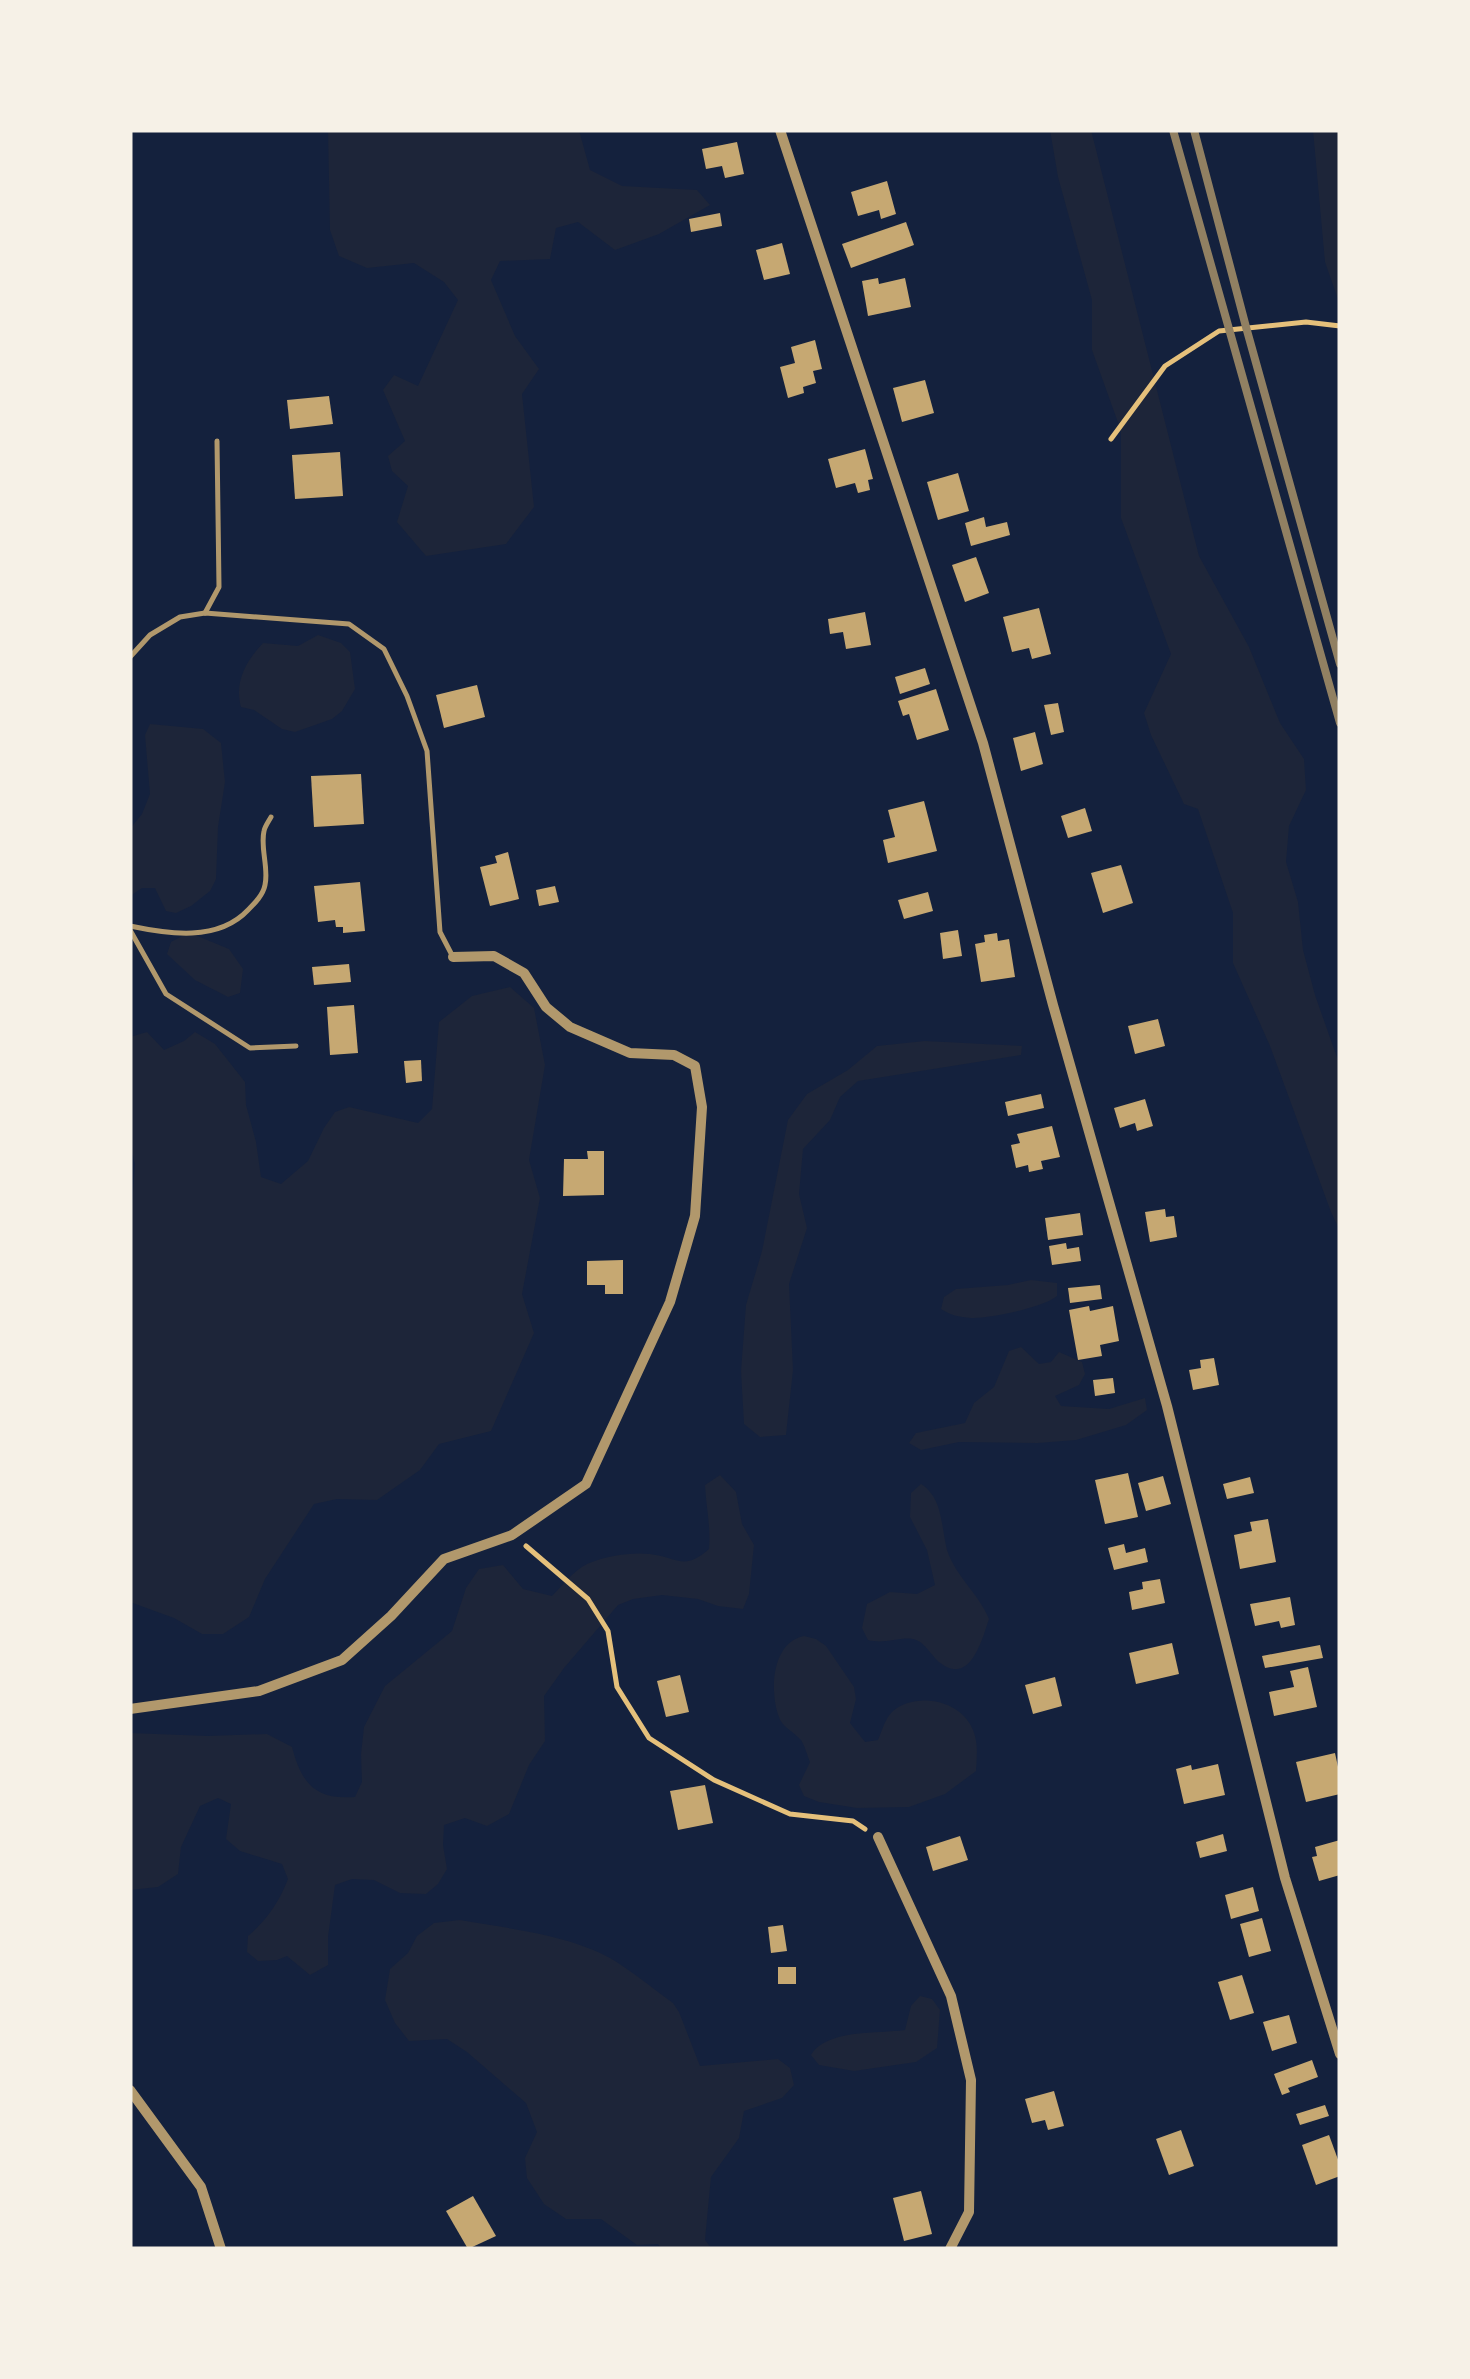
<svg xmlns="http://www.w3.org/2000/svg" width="1470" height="2379" viewBox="0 0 1470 2379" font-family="Helvetica,sans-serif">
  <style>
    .green { fill: #1d2539 }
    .building { fill: #c6a872 }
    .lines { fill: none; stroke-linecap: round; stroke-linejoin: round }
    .path { stroke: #e5c07b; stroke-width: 5 }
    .service { stroke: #b1986c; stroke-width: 5 }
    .minor { stroke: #b1986c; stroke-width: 10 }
    .rail { stroke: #918062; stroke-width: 8 }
  </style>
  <rect width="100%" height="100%" fill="#14213d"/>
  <g class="green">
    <polygon points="328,130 579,130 590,170 622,186 697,190 710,205 659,234 615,250 578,222 556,228 550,259 500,261 491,280 515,336 539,369 522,394 534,507 506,544 426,556 397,522 408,486 392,471 388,456 405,441 383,390 394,375 418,386 458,300 444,282 414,263 367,268 339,256 330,230"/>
    <polygon points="1050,130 1091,130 1199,556 1249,647 1280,723 1304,759 1306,790 1289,826 1286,862 1298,902 1303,950 1315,995 1340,1066 1340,1231 1331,1212 1270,1046 1233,963 1233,913 1198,809 1184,804 1151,735 1144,713 1171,654 1121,518 1121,431 1092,350 1092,300 1058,177"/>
    <polygon points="1313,130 1340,130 1340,305 1325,262"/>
    <path d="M318 635 341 643 350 652 355 689 342 711 332 719 295 732 282 729 254 710 241 707C234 682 246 661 263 643L298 646Z"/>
    <polygon points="150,724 203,729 221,743 225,782 218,827 216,879 210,891 191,906 176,913 166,911 155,888 142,888 130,896 130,829 142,814 150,794 145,735"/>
    <polygon points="195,935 229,949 243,969 240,993 228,997 195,980 167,954 171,942 182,936"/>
    <polygon points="510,987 534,1008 545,1065 529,1160 540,1198 522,1294 534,1333 491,1431 439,1444 420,1470 377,1500 337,1499 314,1504 265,1579 249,1617 223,1634 202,1634 174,1618 130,1602 130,1235 135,1164 130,1145 130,1037 147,1032 164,1050 184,1041 195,1032 215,1044 245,1082 246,1105 256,1142 261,1177 281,1184 308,1161 324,1128 335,1112 349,1107 418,1123 432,1109 439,1022 472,996"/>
    <polygon points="925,1041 1022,1046 1021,1055 858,1081 840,1097 830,1120 803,1149 799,1194 807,1228 789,1284 793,1370 786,1435 760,1437 744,1424 741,1371 746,1305 762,1251 788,1120 807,1094 848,1070 877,1046"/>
    <path d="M1031 1280 1057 1283V1296C1044 1307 990 1319 971 1318 959 1317 950 1315 941 1309L944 1297 956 1289 1008 1285Z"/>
    <polygon points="1021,1347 1039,1364 1051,1362 1059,1352 1082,1362 1085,1374 1079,1385 1055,1396 1061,1406 1109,1409 1145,1398 1147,1410 1126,1425 1076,1440 1038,1443 959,1442 921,1450 909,1443 916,1433 965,1423 974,1403 994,1387 1009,1351"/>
    <path d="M720 1475 736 1492 742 1524 754 1545 749 1594 743 1609 718 1606 698 1599 662 1595 633 1599 618 1605 564 1668 544 1696 545 1741 529 1765 509 1814 487 1826 465 1818 444 1825 443 1845 447 1869 438 1884 426 1894 400 1893 374 1880 352 1879 335 1885 328 1937V1965L310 1975 287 1956 277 1960 258 1961 247 1952 248 1936C267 1920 279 1902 288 1879L282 1864 240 1851 226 1839 231 1804 218 1798 200 1806 181 1847 178 1874 158 1887 130 1890V1733L208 1736 267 1734 292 1747C302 1784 315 1800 355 1797L362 1782 361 1754 364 1727 385 1686 452 1631 466 1588 479 1569 503 1565 523 1589 552 1596C562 1586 574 1570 587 1564 605 1556 631 1552 650 1554 679 1558 684 1571 709 1549 711 1527 706 1507 705 1485Z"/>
    <path d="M921 1484C943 1498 941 1526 947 1550 956 1577 979 1594 989 1619 982 1640 970 1687 939 1662 932 1656 925 1643 916 1640 904 1635 885 1645 868 1640L862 1628 867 1604 890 1592 917 1594 935 1585 927 1550 910 1517 911 1493Z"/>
    <path d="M804 1636 816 1639 826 1646 854 1687 856 1699 850 1723 865 1742 878 1740C882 1731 885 1718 893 1711 915 1693 955 1699 970 1724 979 1739 977 1755 976 1771L945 1794 909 1807 857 1808 819 1802 804 1796 799 1785 810 1762C807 1755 805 1746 801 1740 794 1732 782 1727 779 1717 769 1691 772 1642 804 1636Z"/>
    <path d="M460 1920C506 1928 569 1935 610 1958 632 1971 652 1988 673 2003L679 2012 700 2066 778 2059 790 2068 794 2085 782 2098 744 2111 739 2138 711 2177 705 2240 712 2249H662L658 2244 637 2245 601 2219H566L544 2204 527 2178 525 2158 537 2132 526 2103 467 2052 447 2039 409 2041 395 2023 385 2000 390 1969 408 1953 417 1936 434 1923Z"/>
    <path d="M920 1996 932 1999 940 2010 937 2048 916 2062 854 2071 819 2065 811 2055C827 2029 876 2034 905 2030L911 2006Z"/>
  </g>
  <g class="building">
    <polygon points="737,142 744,174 725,178 722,166 706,169 702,149"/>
    <polygon points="887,181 896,214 881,219 879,210 858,216 851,192"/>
    <polygon points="720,213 722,226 691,232 689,219"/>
    <polygon points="906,222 914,245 851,268 842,244"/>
    <polygon points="782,243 790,274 764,280 756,250"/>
    <polygon points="878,278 879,284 905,278 911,307 868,316 862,281"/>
    <polygon points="815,340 822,369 813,371 816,383 803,387 804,393 788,398 780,367 795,363 791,347"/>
    <polygon points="925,380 934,413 902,422 893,388"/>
    <polygon points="329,396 333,424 290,429 287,400"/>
    <polygon points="865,449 873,479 868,480 870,490 858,493 855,483 836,488 828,459"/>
    <polygon points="340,452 343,496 295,499 292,455"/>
    <polygon points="958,473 969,511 938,520 927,482"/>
    <polygon points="984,517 986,527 1007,522 1010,535 971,546 965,523"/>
    <polygon points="976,557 989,593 965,602 952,565"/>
    <polygon points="1039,608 1051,654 1032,659 1029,648 1012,652 1003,617"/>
    <polygon points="865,612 871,645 846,649 843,632 830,634 828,619"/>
    <polygon points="925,668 930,684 900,694 895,677"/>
    <polygon points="477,685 485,717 444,728 436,695"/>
    <polygon points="936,689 949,730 917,740 909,714 903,716 898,701"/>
    <polygon points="1058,703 1064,732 1051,735 1044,705"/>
    <polygon points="1035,732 1043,764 1021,771 1013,738"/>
    <polygon points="361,774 364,824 314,827 311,776"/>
    <polygon points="924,801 937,851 888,863 883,840 895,837 888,810"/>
    <polygon points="1085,808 1092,831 1068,838 1061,816"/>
    <polygon points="508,852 519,899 490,906 480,867 497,863 495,856"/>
    <polygon points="1121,865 1133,903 1103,913 1091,873"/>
    <polygon points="360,882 365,931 343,933 343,927 336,927 335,920 318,922 314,886"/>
    <polygon points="555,886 559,902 539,906 536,890"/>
    <polygon points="928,892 933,911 904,919 898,900"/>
    <polygon points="958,930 962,956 943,959 940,933"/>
    <polygon points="997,933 998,941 1009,939 1015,977 981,982 975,944 985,942 984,935"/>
    <polygon points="349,964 351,982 314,985 312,967"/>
    <polygon points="354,1005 358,1053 330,1055 327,1007"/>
    <polygon points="1158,1019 1165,1046 1135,1054 1128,1026"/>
    <polygon points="421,1060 422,1081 406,1083 404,1061"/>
    <polygon points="1041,1094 1044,1108 1008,1116 1005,1102"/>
    <polygon points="1145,1099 1153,1126 1137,1131 1135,1123 1120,1128 1114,1108"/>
    <polygon points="1052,1126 1060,1157 1041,1161 1043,1169 1029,1172 1028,1165 1016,1168 1011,1145 1020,1143 1017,1134"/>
    <polygon points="587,1151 604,1151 604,1195 563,1196 564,1159 588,1159"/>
    <polygon points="1165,1209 1166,1217 1174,1216 1177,1237 1150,1242 1145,1212"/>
    <polygon points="1080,1213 1083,1235 1048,1240 1045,1218"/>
    <polygon points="1066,1243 1067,1249 1079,1247 1081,1261 1052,1265 1049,1246"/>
    <polygon points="623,1260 623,1294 605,1294 605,1285 587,1285 587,1261"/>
    <polygon points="1100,1285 1102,1299 1070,1303 1068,1288"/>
    <polygon points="1089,1306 1090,1311 1113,1306 1119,1341 1100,1345 1102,1356 1078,1360 1069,1310"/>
    <polygon points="1214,1358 1219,1385 1193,1390 1189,1370 1201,1368 1200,1360"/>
    <polygon points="1113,1378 1115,1393 1095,1396 1093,1380"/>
    <polygon points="1128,1473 1138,1517 1105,1524 1095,1480"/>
    <polygon points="1163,1476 1171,1504 1146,1511 1138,1483"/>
    <polygon points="1250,1477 1254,1493 1227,1499 1223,1484"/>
    <polygon points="1268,1519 1276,1562 1240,1569 1234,1535 1252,1531 1250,1522"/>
    <polygon points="1124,1544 1126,1553 1145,1548 1148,1562 1114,1570 1108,1548"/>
    <polygon points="1160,1579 1165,1603 1132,1610 1129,1592 1143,1589 1142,1582"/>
    <polygon points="1290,1597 1295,1625 1281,1628 1279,1621 1255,1626 1250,1604"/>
    <polygon points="1172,1643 1179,1674 1136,1684 1129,1653"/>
    <polygon points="1320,1645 1323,1658 1265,1668 1262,1656"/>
    <polygon points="1308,1667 1317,1707 1274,1716 1269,1692 1294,1687 1290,1671"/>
    <polygon points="680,1675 689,1712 666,1717 657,1681"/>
    <polygon points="1055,1677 1062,1706 1033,1714 1025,1685"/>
    <polygon points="1335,1753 1340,1776 1340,1794 1306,1802 1296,1762"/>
    <polygon points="1218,1764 1225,1795 1184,1804 1176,1769 1191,1765 1192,1770"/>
    <polygon points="705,1785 713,1823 678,1830 670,1791"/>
    <polygon points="1223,1834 1227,1851 1200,1858 1196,1842"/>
    <polygon points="960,1836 968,1860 933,1871 926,1847"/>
    <polygon points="1340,1840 1340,1875 1319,1881 1312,1857 1317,1856 1315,1847"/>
    <polygon points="1253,1887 1259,1911 1231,1919 1225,1895"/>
    <polygon points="1262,1918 1271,1951 1249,1957 1240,1924"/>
    <polygon points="783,1925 787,1951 771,1953 768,1927"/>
    <rect x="778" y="1967" width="18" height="17"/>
    <polygon points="1242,1975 1254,2013 1230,2020 1218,1982"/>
    <polygon points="1289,2015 1297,2043 1272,2051 1263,2022"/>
    <polygon points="1312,2060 1318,2077 1288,2088 1290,2092 1282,2095 1274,2074"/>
    <polygon points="1054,2091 1064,2126 1048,2130 1045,2120 1032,2123 1025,2099"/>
    <polygon points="1325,2105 1329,2116 1300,2125 1296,2114"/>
    <polygon points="1181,2130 1194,2166 1169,2175 1156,2139"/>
    <polygon points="1329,2135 1340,2165 1340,2176 1316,2185 1302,2145"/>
    <polygon points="921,2191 932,2234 904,2241 893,2198"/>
    <polygon points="473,2196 496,2236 468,2249 446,2211"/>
  </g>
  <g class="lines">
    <g class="path">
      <polyline points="1111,439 1165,366 1219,331 1306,322 1340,326"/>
      <polyline points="526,1546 588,1599 608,1631 617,1687 649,1738 714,1780 790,1814 853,1821 865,1829"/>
    </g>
    <g class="service">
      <polyline points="205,613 219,587 217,441"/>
      <polyline points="130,657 150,635 180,617 205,613 349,624 384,649 407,696 427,751 440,932 453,957"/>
      <path d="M130 926C168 934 218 942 248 910 255 903 263 895 265 885 269 868 260 848 264 831 265 826 269 821 271 817"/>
      <polyline points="130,930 166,994 250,1048 296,1046"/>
    </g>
    <g class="minor">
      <polyline points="780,130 983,743 1053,1005 1167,1406 1285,1878 1340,2054"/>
      <polyline points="130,1709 259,1691 342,1660 391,1616 444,1559 512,1535 586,1484 670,1302 695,1216 702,1107 695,1066 674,1055 630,1053 570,1027 546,1007 524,973 494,956 453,957"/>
      <polyline points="878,1837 951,1996 971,2080 969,2212 950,2249"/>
      <polyline points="130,2090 201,2187 221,2249"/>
    </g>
    <g class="rail">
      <polyline points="1173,130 1340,723"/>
      <polyline points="1194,130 1246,327 1340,664"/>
    </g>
  </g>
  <rect width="1470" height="2379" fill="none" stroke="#f6f1e7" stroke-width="265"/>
</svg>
